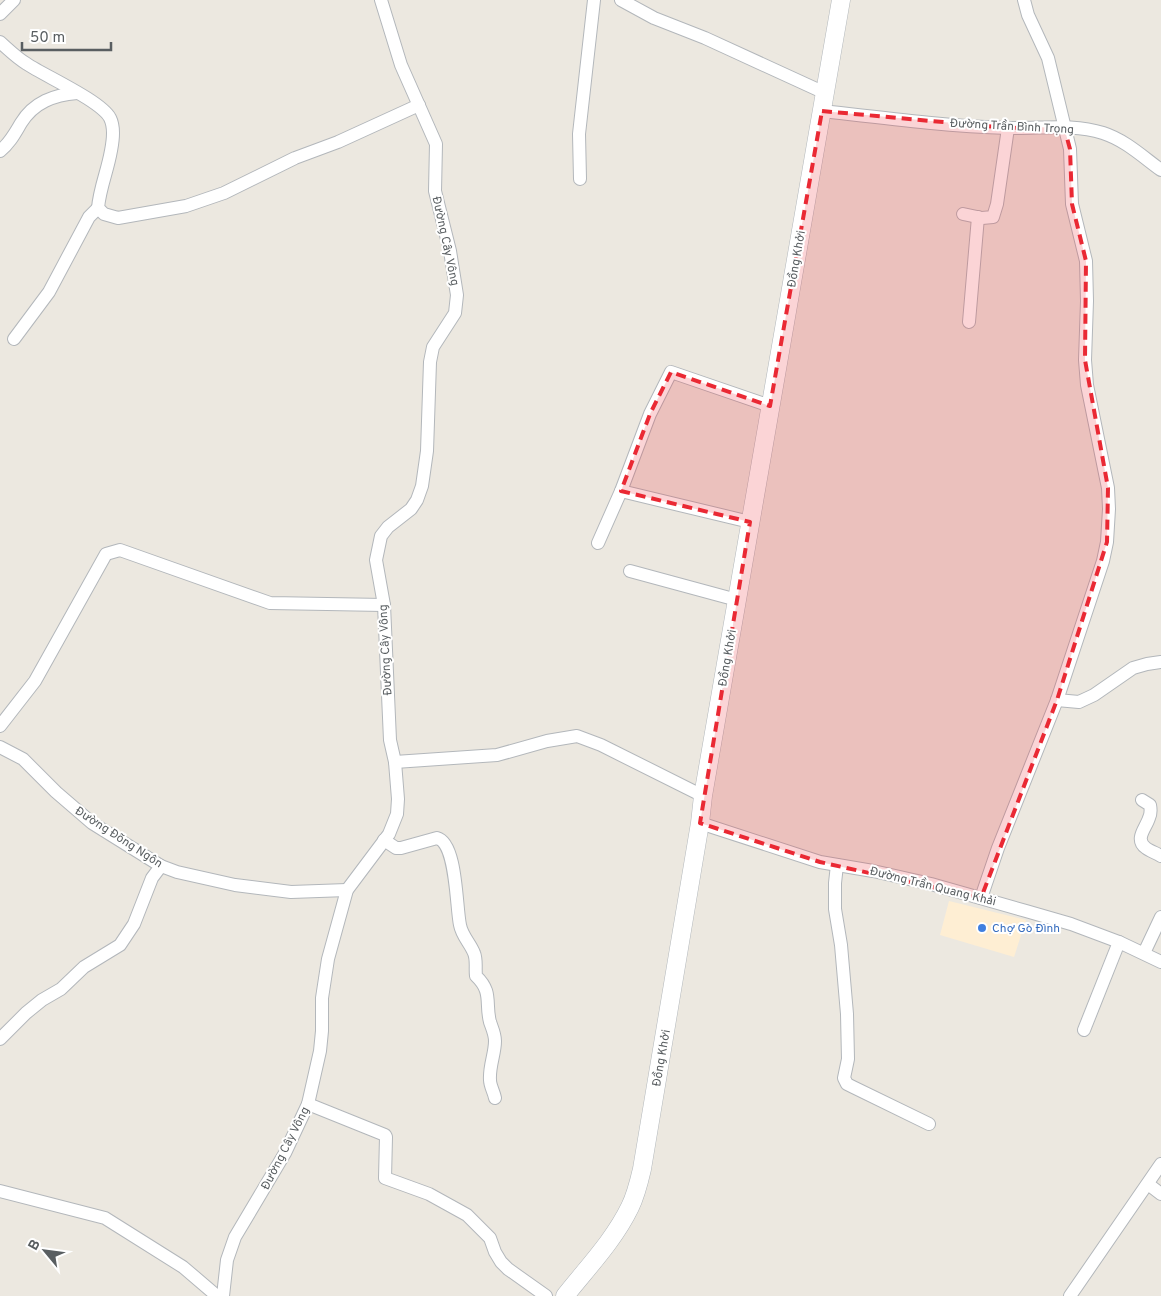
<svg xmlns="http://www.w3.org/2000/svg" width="1161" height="1296" viewBox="0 0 1161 1296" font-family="Overpass,sans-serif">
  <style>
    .commercial { fill: #feeed3 }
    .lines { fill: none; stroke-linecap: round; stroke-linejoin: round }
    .minor-casing { stroke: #b3b7bb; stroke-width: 14 }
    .secondary-casing { stroke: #b2b7bb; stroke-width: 19 }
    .minor { stroke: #fff; stroke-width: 12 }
    .secondary { stroke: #fff; stroke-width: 18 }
    .marked { fill: #ea2934; fill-opacity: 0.2; stroke: #ea2934; stroke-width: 4; stroke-dasharray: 10 6; stroke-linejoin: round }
    .shop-dot { fill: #3f7fe0; stroke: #fff; stroke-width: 2 }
    .labels { text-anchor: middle; stroke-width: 4; stroke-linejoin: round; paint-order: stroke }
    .street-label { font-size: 12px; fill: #595e61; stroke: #fff }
    .shop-label { font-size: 12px; fill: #366cbe; stroke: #fff; text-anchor: start }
  </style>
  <rect width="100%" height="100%" fill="#ece8e0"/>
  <polygon class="commercial" points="949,901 1026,920 1014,957 940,935"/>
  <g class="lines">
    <defs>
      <g id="minor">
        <polyline points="621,0 654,18 705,38 825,93"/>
        <polyline points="0,14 14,0"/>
        <path d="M0 42C9 50 17 58 27 64 45 76 101 101 110 118 112 122 113 129 113 133 113 159 100 183 98 208L104 214 118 218 186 206 224 193 295 158 338 142 419 105"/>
        <path d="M822 111C884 118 946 126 1008 128 1040 129 1072 123 1103 133 1125 140 1143 157 1161 170"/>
        <path d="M0 151C10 143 15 133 21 123 34 102 54 95 77 93"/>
        <polyline points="580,179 579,134 594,0"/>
        <polyline points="963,214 982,218 993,217 997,204 1008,128"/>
        <polyline points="969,322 978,217"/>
        <polyline points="14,339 49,292 89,217 98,208"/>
        <polyline points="621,491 750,522"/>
        <polyline points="598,543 621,491 650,414 671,372 770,406"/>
        <polyline points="630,571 737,600"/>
        <polyline points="1057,700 1079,702 1094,695 1133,668 1147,664 1161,662"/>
        <polyline points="0,726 35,681 106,554 120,550 270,603 384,605"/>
        <polyline points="0,747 23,759 56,792 92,823 161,866 177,872 235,885 291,892 347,890"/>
        <polyline points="395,762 497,755 547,741 577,736 601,745 703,796"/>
        <path d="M1142 800 1150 805C1151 810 1151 814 1149 818 1146 828 1134 839 1146 848 1150 851 1156 853 1161 856"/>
        <polyline points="700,823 820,862 873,871 931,884 1026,911 1071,924 1119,942 1161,962"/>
        <path d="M384 840 396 848H401L437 838C457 843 456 907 460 925 462 936 470 943 474 953 477 960 475 968 476 976 493 992 485 1003 490 1022 492 1028 495 1034 495 1041 495 1054 489 1066 490 1080 490 1086 494 1092 495 1098"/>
        <polyline points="837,865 835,883 835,909 841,945 847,1014 848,1059 844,1078 847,1084 853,1087 929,1124"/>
        <polyline points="981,898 998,848 1057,700 1103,561 1107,542 1109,509 1108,488 1087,385 1085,360 1087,301 1086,261 1072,204 1070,149 1048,58 1028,15 1024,0"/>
        <polyline points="1144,953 1161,917"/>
        <polyline points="1084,1030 1119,942"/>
        <polyline points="0,1039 26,1013 42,1000 61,989 84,967 120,945 134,924 152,878 161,866"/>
        <polyline points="308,1104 385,1135 386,1137 385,1178 429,1194 467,1215 490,1238 495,1252 501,1262 508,1269 546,1296"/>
        <polyline points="1148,1184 1161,1194"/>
        <polyline points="0,1191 105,1218 183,1267 217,1296"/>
        <polyline points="223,1296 227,1260 235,1237 285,1153 308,1104 320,1051 322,1031 322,998 328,959 347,890 389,834 397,814 398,799 395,762 390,740 384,605 376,560 381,536 388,527 411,509 417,500 422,486 427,451 430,362 433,347 455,313 457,295 450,251 435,191 436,144 401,65 381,0"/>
        <polyline points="1070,1296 1161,1164"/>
      </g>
      <path id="secondary" d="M565 1296C588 1267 614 1240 630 1207 636 1195 639 1182 642 1169L700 823 703 796 841 0"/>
    </defs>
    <use href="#minor" class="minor-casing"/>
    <use href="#secondary" class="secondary-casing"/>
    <use href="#minor" class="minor"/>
    <use href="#secondary" class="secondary"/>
  </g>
  <path class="marked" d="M822 111 1008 128 1064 127 1070 149 1072 204 1086 261 1085 360 1108 488 1107 542 1057 700 981 898 820 862 700 823 750 522 621 491 650 414 671 372 770 406Z"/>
  <circle class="shop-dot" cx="982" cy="928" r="5"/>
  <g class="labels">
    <g class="street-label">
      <text transform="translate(1012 126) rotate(3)" y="4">Đường Trần Bình Trọng</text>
      <text transform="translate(446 241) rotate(78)" y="4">Đường Cây Vông</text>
      <text transform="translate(796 259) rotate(-80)" y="4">Đồng Khởi</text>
      <text transform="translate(385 650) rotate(-93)" y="4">Đường Cây Vông</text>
      <text transform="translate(727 658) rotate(-80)" y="4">Đồng Khởi</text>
      <text transform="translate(119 837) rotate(33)" y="4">Đường Đõng Ngôn</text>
      <text transform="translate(933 886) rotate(14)" y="4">Đường Trần Quang Khải</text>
      <text transform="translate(661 1058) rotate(-80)" y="4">Đồng Khởi</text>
      <text transform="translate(285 1148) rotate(-63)" y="4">Đường Cây Vông</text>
    </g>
    <g class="shop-label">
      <text x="992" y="932">Chợ Gò Đình</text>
    </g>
  </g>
  <g transform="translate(45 1251) rotate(299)" stroke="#ffffff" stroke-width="4" paint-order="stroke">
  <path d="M0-4L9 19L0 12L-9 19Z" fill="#595e61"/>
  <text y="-8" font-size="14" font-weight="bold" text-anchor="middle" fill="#595e61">B</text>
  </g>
  <path d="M22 42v8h89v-8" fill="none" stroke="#595e61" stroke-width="2.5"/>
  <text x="30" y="42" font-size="15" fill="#595e61" stroke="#ffffff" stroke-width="4" paint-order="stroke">50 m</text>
</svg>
